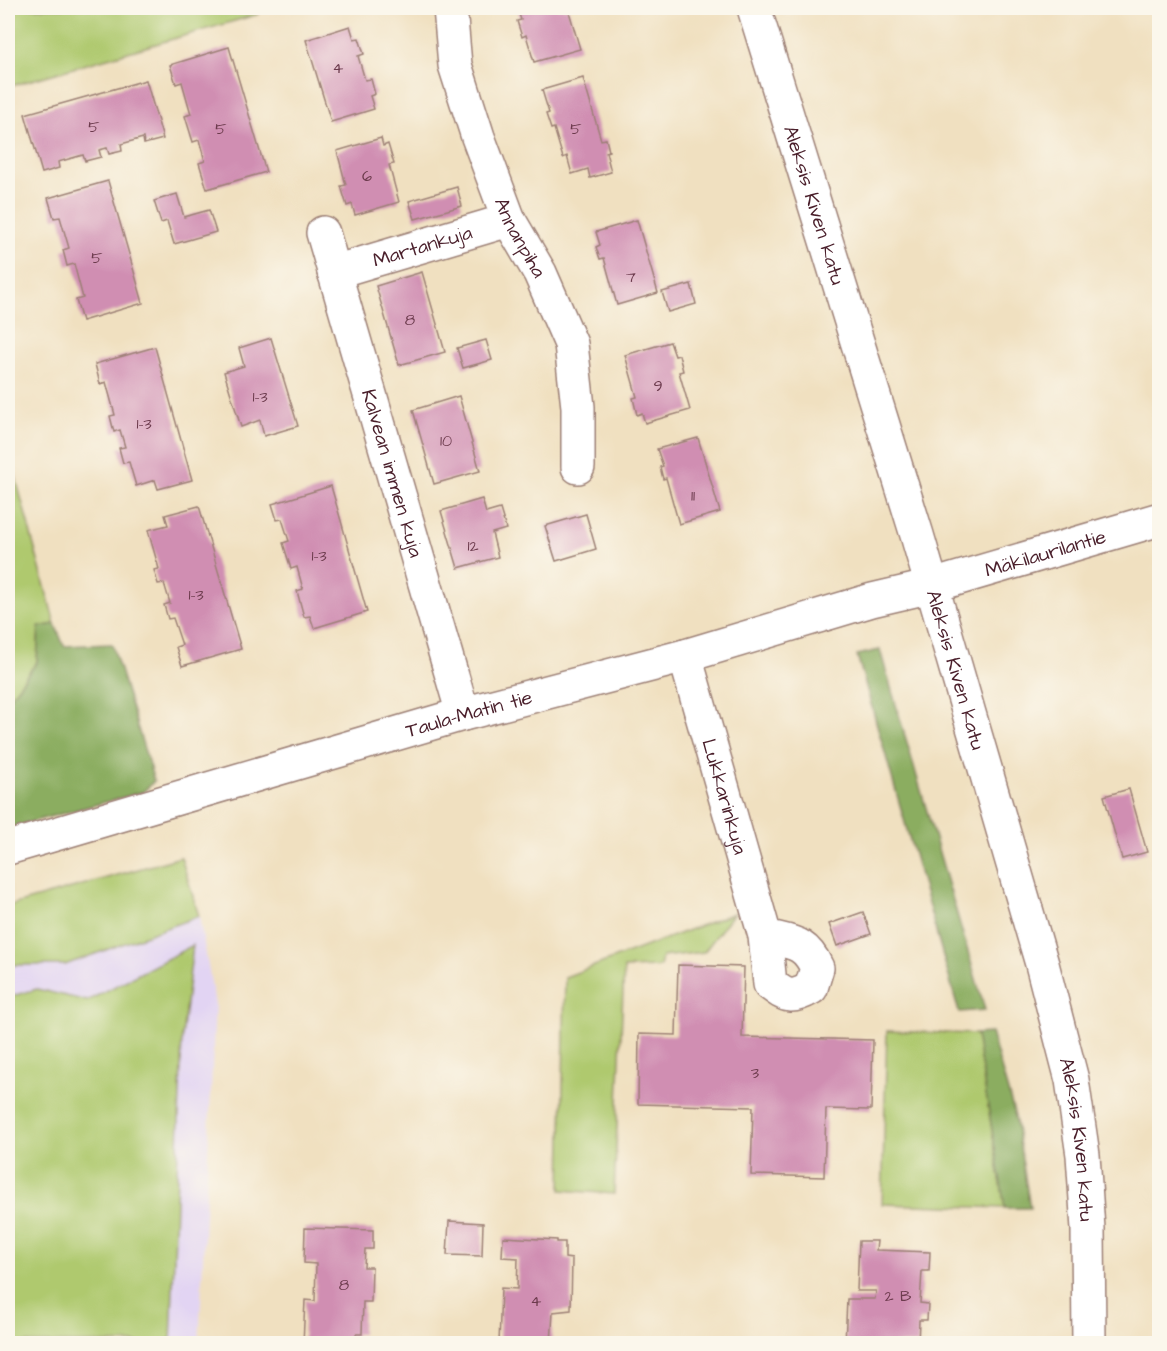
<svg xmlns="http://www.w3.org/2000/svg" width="1167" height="1351" viewBox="0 0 1167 1351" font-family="'Architects Daughter',sans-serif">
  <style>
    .built { fill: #e2d4f3 }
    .green { fill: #afc96e; stroke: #7c744c; stroke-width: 1.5 }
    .forest { fill: #8bad61; stroke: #6a6646; stroke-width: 1.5 }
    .building { fill: #d08eb2 }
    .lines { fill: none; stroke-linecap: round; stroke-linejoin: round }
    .street-casing { stroke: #9d8076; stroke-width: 36 }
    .secondary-casing { stroke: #9d8076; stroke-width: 36 }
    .street { stroke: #fff; stroke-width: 33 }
    .secondary { stroke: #fff; stroke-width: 33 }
    .labels { text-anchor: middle; stroke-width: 4.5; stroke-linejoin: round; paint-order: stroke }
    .number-label { font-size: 16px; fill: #6c3b4d }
    .street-label { font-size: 20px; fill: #4a1f2b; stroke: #fbf7ec }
  </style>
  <rect width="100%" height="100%" fill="#fbf7ec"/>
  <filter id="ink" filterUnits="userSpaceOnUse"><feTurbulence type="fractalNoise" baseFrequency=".0167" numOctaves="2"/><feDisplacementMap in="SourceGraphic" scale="12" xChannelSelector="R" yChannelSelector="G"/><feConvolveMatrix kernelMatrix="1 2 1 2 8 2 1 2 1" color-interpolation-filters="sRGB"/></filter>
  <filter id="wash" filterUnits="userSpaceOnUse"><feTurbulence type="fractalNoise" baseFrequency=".008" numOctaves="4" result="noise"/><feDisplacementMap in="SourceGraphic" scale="24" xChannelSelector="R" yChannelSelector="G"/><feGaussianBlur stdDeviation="1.35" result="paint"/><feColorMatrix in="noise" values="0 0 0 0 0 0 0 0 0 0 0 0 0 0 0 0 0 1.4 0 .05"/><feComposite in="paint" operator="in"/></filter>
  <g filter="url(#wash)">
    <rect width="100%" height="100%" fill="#f0e0c0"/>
    <polygon class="built" points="181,857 199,916 215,1004 199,1343 8,1344 8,906"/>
    <g class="green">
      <polygon points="8,8 258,8 259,14 8,87"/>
      <polygon points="8,449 55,624 39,627 37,662 8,700"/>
      <polygon points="181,857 199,916 65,965 8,965 8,906"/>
      <polygon points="734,913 704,952 662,957 660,967 624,968 614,1194 561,1190 565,977"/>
      <polygon points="193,945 182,1037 171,1343 8,1343 8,997 37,989 87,1001"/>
      <polygon points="887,1031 976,1034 1005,1208 882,1204"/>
    </g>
    <g class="forest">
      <polygon points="55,624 64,646 112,644 154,781 143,792 8,828 8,700 37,662 39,627"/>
      <polygon points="880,650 985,1010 959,1012 857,655"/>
      <polygon points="991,1033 1015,1116 1030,1208 1005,1208 976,1034"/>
    </g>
    <g id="blocks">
      <g class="building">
        <polygon points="517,8 568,8 580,49 534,62 526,35 522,37 517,21 521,20"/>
        <polygon points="350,26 354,39 359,38 364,54 358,56 365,80 371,79 375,94 370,96 374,109 331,122 306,40"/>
        <polygon points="229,47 266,172 207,189 199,163 205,161 199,140 193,142 185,116 191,114 182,82 176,84 170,65"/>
        <polygon points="583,78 601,140 606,139 609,151 606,152 611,172 590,178 588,169 572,174 567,156 563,158 554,128 551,129 546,114 549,113 542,90"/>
        <polygon points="146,80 163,139 144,144 143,138 121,144 122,151 109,154 107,148 99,150 101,157 85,161 83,155 58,162 59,168 42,173 25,114"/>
        <polygon points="381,138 383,146 388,144 394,164 389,165 399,202 355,215 352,204 347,206 341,186 346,185 337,151"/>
        <polygon points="108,181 143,303 82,321 76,300 83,298 74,264 67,266 63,250 69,248 60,217 54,218 48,198"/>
        <polygon points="457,187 462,206 415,219 409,201"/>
        <polygon points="177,194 184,217 209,210 216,232 174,244 167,221 161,223 154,201"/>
        <polygon points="637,220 658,293 617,305 604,258 600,259 596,247 600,245 596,232"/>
        <polygon points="422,272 445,352 399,365 376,286"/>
        <polygon points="691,284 696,304 668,312 662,292"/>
        <polygon points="271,338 298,426 264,436 260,420 241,427 224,372 244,366 239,348"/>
        <polygon points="486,340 492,360 463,368 457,348"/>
        <polygon points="670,342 675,356 679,355 683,371 679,372 690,410 645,423 642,413 637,415 633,398 637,397 625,355"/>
        <polygon points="155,347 192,480 158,489 155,480 136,486 129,462 123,463 119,448 125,447 120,430 114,432 110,416 115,415 106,382 100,384 95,364"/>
        <polygon points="459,396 480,471 434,484 413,410"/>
        <polygon points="698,438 720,512 679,524 666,478 663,479 660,467 663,466 657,449"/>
        <polygon points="331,486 367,612 314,628 310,616 304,617 297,591 303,589 297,567 291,569 283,543 289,541 282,519 277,520 272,504"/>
        <polygon points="482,499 486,513 500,509 506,529 492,533 498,557 458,568 441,511"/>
        <polygon points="199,506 241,649 182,666 176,647 182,645 173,618 168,619 164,605 170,603 164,583 158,584 154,570 159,569 148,530 168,525 165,515"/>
        <polygon points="586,514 596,549 556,561 545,526"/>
        <polygon points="1129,789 1147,852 1122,859 1104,796"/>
        <polygon points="863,912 871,934 837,946 829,924"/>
        <polygon points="678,965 744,967 742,1037 873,1040 871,1110 826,1109 824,1177 751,1175 753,1107 638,1104 639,1034 676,1035"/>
        <polygon points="449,1221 483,1223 482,1256 447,1255"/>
        <polygon points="305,1228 373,1230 373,1249 365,1249 364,1267 372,1267 371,1302 363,1302 362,1334 356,1334 355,1344 303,1344 305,1300 315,1301 316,1264 304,1263"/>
        <polygon points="503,1237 557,1240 557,1242 565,1242 565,1258 572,1259 571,1310 553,1312 551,1344 499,1344 501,1288 517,1289 518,1258 502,1257"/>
        <polygon points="859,1241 877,1241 876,1250 930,1252 929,1271 922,1271 920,1303 928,1304 927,1320 919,1320 918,1344 845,1344 847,1299 875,1299 876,1291 857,1291"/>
      </g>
    </g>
  </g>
  <g filter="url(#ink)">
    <use href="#blocks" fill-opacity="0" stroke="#9d8076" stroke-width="1.5"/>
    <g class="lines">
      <defs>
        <g id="street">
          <path id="s1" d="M450 8 455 65 478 137 509 220 540 273 571 344 578 407V467"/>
          <path id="s2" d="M323 233 463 714"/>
          <path id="s3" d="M334 272 509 220"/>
          <path id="s4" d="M932 586 1160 519"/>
          <path id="s5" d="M685 656 765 936 770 984C787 997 792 999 811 988L817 968C805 941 792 943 765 936"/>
        </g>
        <g id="secondary">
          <path id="s6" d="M754 8 917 535 1042 964 1072 1080 1083 1155 1088 1229 1089 1344"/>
          <path id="s7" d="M8 848 463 714 685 656 872 600 932 586"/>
        </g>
      </defs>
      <use href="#street" class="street-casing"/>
      <use href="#secondary" class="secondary-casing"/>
      <use href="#street" class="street"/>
      <use href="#secondary" class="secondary"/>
    </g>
  </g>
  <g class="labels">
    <g class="number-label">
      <text x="338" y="73">4</text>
      <text x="94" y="132">5</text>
      <text x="221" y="134">5</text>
      <text x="576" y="134">5</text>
      <text x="367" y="181">6</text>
      <text x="97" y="263">5</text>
      <text x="631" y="282">7</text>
      <text x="410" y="325">8</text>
      <text x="658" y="391">9</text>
      <text x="260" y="402">1-3</text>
      <text x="144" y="429">1-3</text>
      <text x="446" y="446">10</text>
      <text x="693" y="501">11</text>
      <text x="473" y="551">12</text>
      <text x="319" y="561">1-3</text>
      <text x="196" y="600">1-3</text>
      <text x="755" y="1078">3</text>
      <text x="344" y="1290">8</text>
      <text x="898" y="1301">2 B</text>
      <text x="536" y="1306">4</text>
    </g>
    <g class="street-label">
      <text dy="7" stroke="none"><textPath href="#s6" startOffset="206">Aleksis Kiven katu</textPath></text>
      <text dy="7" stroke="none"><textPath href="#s1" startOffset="242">Annanpiha</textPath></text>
      <text dy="7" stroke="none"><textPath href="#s3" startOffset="92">Martankuja</textPath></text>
      <text dy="7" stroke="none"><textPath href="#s2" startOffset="250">Kalvean immen kuja</textPath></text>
      <text dy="7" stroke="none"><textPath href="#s4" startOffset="118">Mäkilaurilantie</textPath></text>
      <text dy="7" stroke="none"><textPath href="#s6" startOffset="692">Aleksis Kiven katu</textPath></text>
      <text dy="7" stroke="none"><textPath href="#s7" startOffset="480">Taula-Matin tie</textPath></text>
      <text dy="7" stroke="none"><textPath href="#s5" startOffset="146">Lukkarinkuja</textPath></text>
      <text dy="7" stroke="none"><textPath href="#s6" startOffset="1178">Aleksis Kiven katu</textPath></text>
    </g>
  </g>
  <rect width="1167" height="1351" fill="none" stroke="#fbf7ec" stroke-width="30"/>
</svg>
